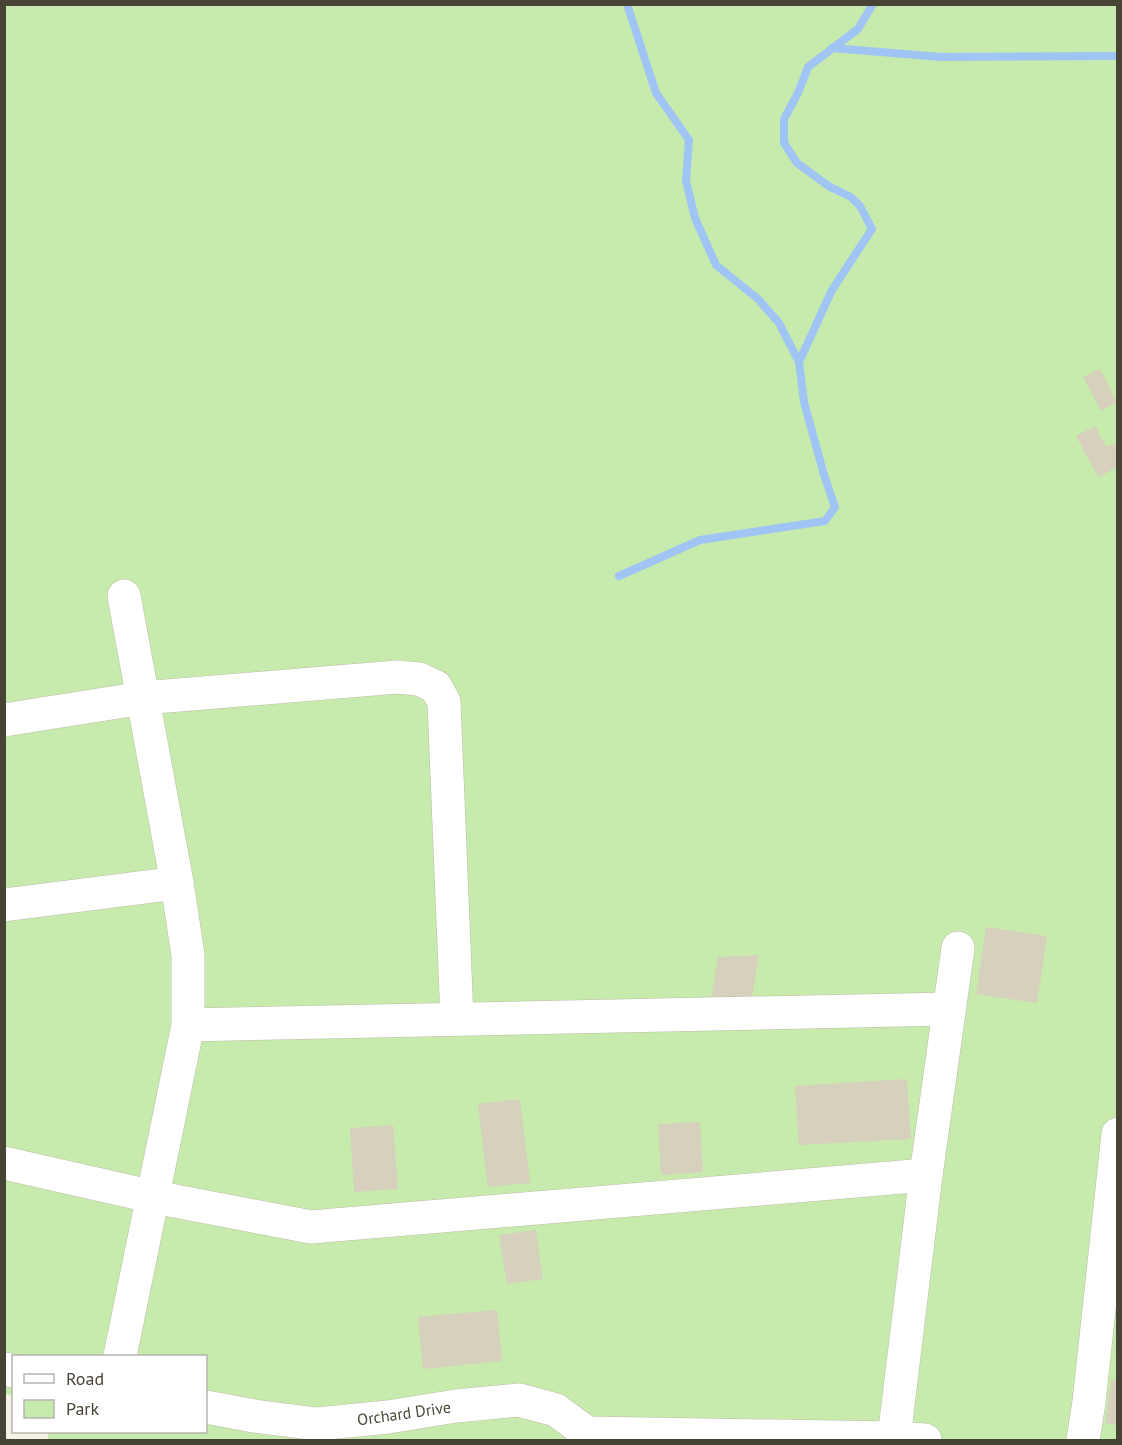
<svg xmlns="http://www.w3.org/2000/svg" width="1122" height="1445" viewBox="0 0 1122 1445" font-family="'PT Sans',sans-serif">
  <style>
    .green { fill: #c6ebad }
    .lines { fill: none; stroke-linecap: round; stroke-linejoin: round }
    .stream { stroke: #a0c5f5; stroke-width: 8 }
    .building { fill: #d7d0bc }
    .minor-casing { stroke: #c1bca9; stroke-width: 34 }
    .minor { stroke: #fff; stroke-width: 33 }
    .labels { text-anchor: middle; stroke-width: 4.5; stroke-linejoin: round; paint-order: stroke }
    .street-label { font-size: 16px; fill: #484435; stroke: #fff }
  </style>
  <rect width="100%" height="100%" fill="#f4f2e7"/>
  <polygon class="green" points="5,5 1117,5 1117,1440 47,1440 49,1432 206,1432 206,1356 14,1356 13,1396 5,1394"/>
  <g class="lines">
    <g class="stream">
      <polyline points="627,4 656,93 689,140 686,181 695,218 716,265 758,299 779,323 799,362"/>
      <polyline points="832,48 941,57 1118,56"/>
      <polyline points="619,576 700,540 825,521 835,507 824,475 804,402 799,362 832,290 872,229 860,206 851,197 830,187 797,163 784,143 784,119 798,93 808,67 858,29 873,4"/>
    </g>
  </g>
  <g class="building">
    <polygon points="1100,369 1117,402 1101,411 1083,377"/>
    <polygon points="1095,426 1106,447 1114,443 1118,450 1118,467 1098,477 1076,436"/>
    <polygon points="986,927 1047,936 1037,1003 976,994"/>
    <polygon points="759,955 752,997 711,998 718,957"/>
    <polygon points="907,1079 911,1139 799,1145 795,1086"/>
    <polygon points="520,1099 530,1183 488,1187 478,1104"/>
    <polygon points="700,1122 703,1172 661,1175 658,1124"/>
    <polygon points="393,1125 398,1189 354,1192 350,1128"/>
    <polygon points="536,1230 543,1279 507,1284 499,1235"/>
    <polygon points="497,1310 502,1361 423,1369 418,1317"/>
    <polygon points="1111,1379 1118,1380 1118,1425 1105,1423"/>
  </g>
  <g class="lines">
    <defs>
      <g id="minor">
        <polyline points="4,720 143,698 397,677 419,679 436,687 444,702 457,1019"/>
        <polyline points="4,905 177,883"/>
        <polyline points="188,1025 948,1009"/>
        <polyline points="4,1163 154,1197 311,1227 926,1175"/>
        <polyline points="120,1356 188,1025 188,955 177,883 124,596"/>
        <polyline points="4,1369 14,1371"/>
        <polyline points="206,1407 254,1416 317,1424 388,1417 456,1406 519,1400 556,1410 587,1433 590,1440"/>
        <polyline points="587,1433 894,1438 925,1440"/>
        <polyline points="894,1438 926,1175 958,948"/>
        <polyline points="1083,1440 1089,1402 1118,1134"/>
      </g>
    </defs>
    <use href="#minor" class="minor-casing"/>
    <use href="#minor" class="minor"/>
  </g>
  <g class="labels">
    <g class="street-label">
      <text transform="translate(404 1413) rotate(-8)" y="6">Orchard Drive</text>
    </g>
  </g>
  <rect width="1122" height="1445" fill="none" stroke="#484435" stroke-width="12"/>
  <rect x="12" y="1355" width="195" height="78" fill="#ffffff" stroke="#b6b4ae" stroke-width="1.5"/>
  <rect x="24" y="1374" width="30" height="9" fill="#ffffff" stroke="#b6b4ae" stroke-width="1.5"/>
  <text x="66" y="1385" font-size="18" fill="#484435">Road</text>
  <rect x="24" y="1400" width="30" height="18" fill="#c6ebad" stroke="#b6b4ae" stroke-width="1.5"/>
  <text x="66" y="1415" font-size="18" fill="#484435">Park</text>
</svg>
